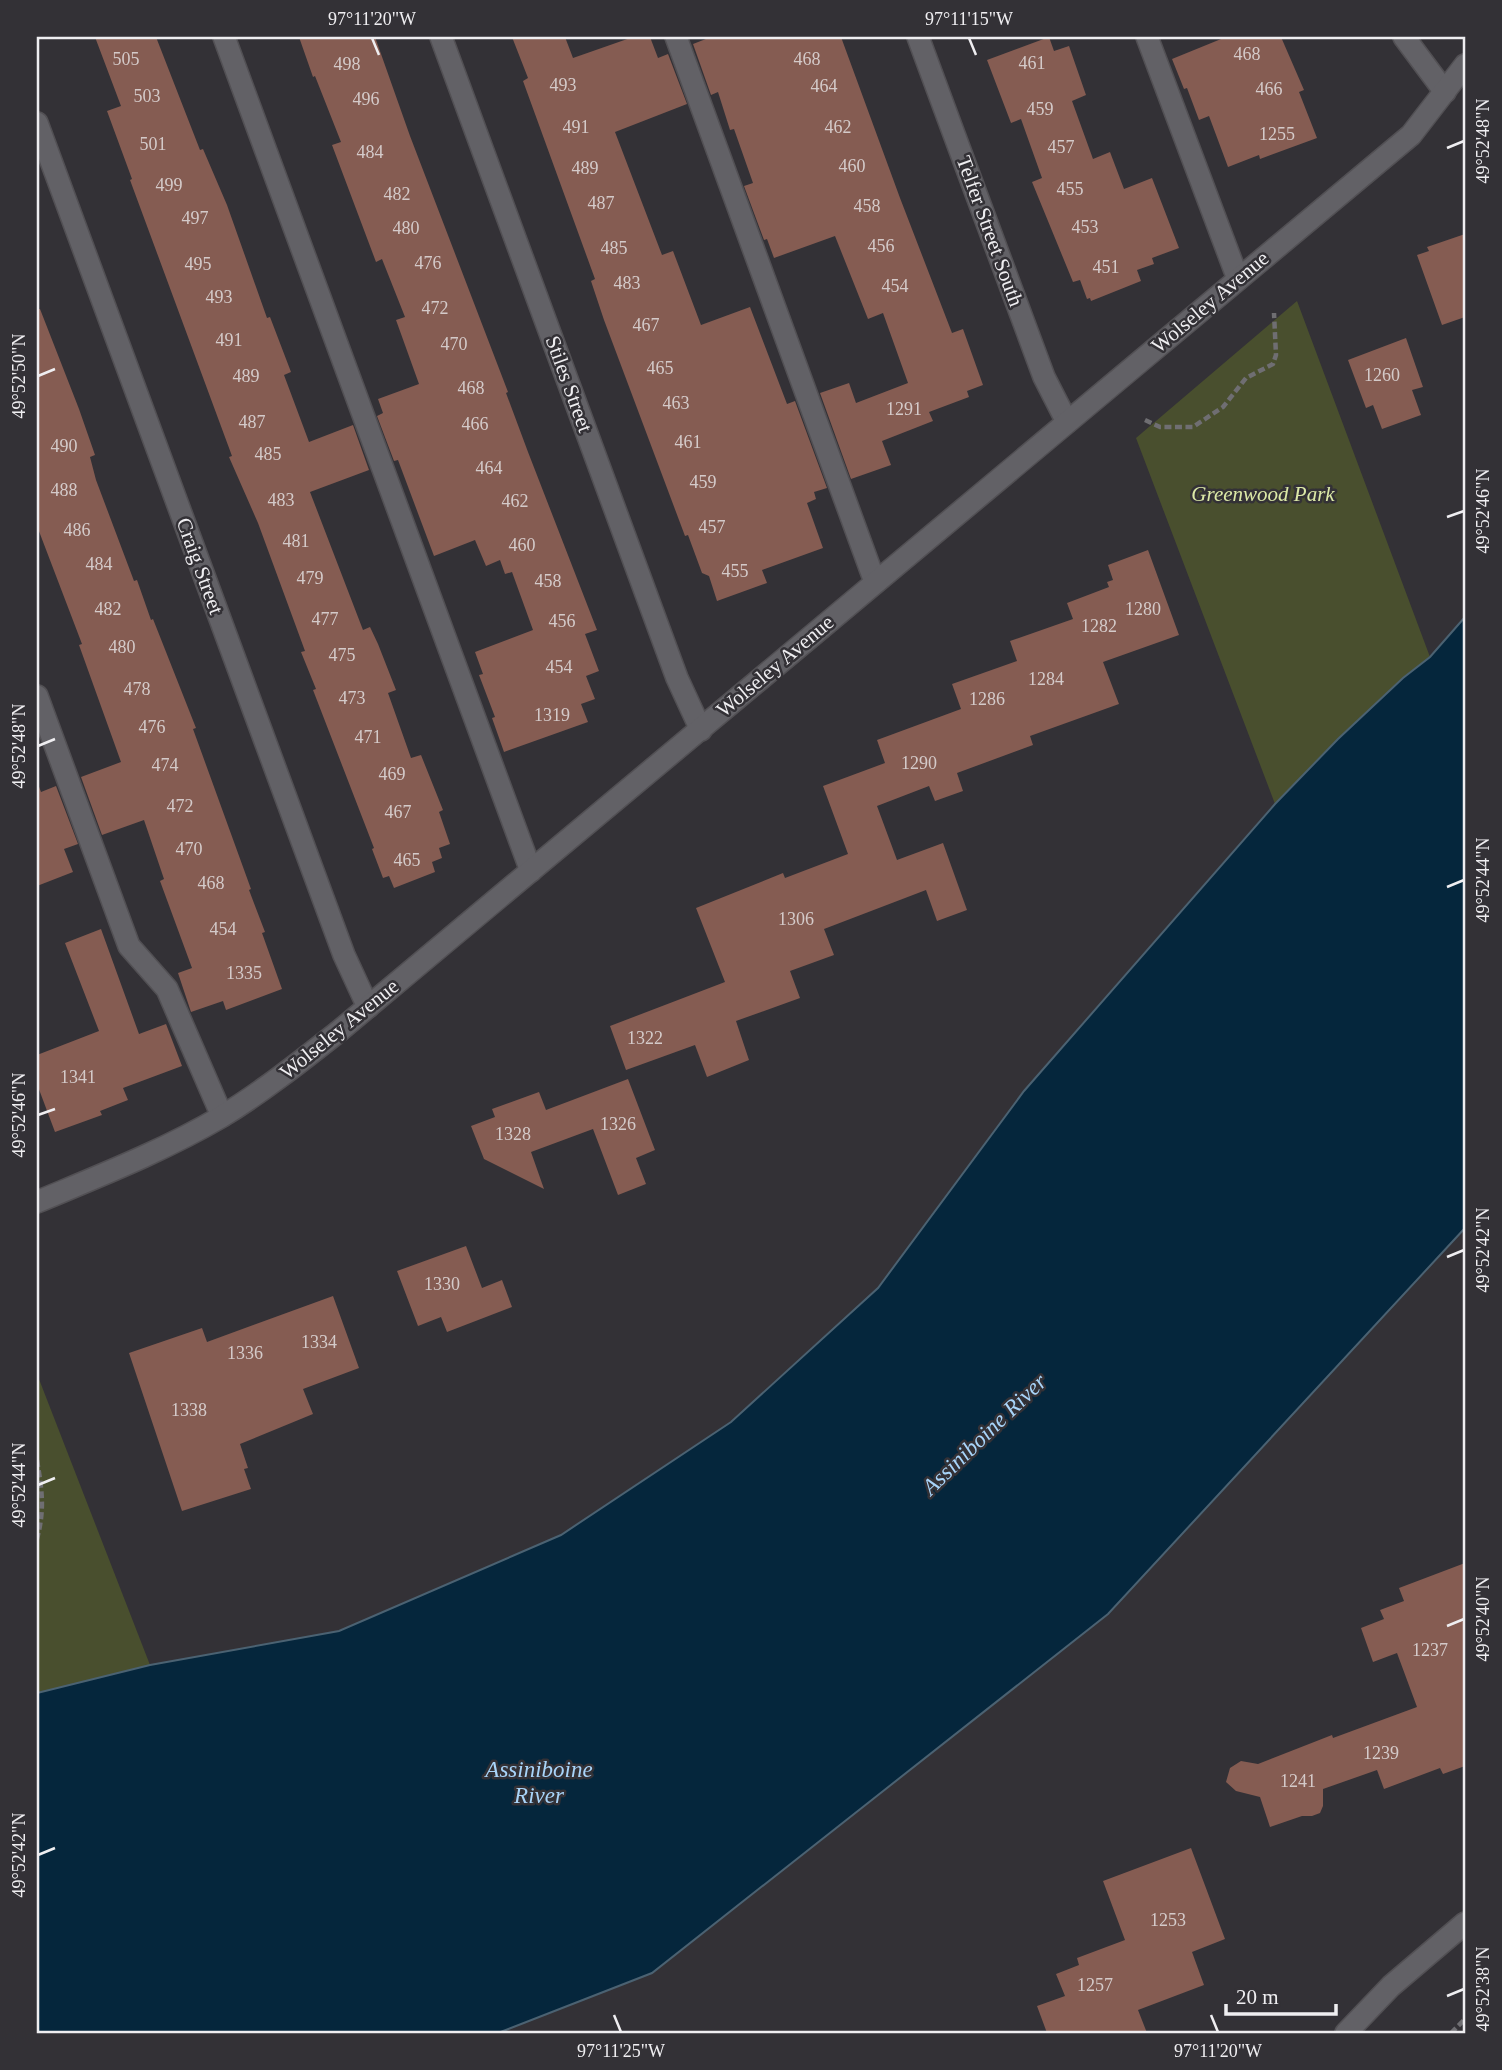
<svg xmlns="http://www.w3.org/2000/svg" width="1502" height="2070" viewBox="0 0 1502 2070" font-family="Georgia,serif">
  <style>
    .green { fill: #494f2e }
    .water { fill: #05263c; stroke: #4b6272; stroke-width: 2 }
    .building { fill: #855c52 }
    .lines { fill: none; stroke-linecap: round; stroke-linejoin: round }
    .minor-casing { stroke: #525054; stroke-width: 24 }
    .path { stroke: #6f6e72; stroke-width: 4.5; stroke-dasharray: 7 3.5; stroke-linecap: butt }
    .minor { stroke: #626166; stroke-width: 21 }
    .ticks { fill: none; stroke: #efeef1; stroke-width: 2.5 }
    .labels { text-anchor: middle; stroke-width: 5; stroke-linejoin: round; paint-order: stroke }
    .number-label { font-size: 18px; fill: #d4cac9 }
    .street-label { font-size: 21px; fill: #efeef1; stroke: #333136 }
    .park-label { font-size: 21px; font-style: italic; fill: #dce9a7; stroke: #333136 }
    .water-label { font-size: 23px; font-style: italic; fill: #a8d4f9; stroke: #333136 }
    .neatline { fill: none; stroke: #efeef1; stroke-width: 2.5 }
    .ticks-label { font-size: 18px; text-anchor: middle; fill: #efeef1 }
  </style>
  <rect width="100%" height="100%" fill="#333136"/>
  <g class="green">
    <path d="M1297 301 1430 657C1374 701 1325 753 1275 804L1136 438Z"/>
    <polygon points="37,1374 150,1665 37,1693"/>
  </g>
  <polygon class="water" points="1465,617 1465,1228 1108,1614 652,1973 498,2033 37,2033 37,1693 150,1665 339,1631 561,1535 731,1422 878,1288 1024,1091 1275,804 1338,739 1403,678 1430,657"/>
  <g class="building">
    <polygon points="95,37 156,37 200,150 203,149 227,205 267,318 270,317 291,372 284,375 309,442 353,425 369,470 310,492 363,630 370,627 378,644 396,690 388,693 411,758 421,755 443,810 439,812 450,844 439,848 442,858 432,862 435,872 394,888 389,876 383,878 372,849 374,848 313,690 316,689 301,652 305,651 258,523 229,457 232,456 130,180 132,179 107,111 121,106"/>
    <polygon points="299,37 375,37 410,136 508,392 506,393 528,452 597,630 585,634 599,671 586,676 595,699 581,704 588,722 504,752 492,718 495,717 479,675 483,674 475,652 533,630 512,572 505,574 500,560 486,566 475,540 434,556 398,460 394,461 377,416 383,413 378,399 419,384 396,320 405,317 382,259 376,262 332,145 341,142 315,76 313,77"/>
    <polygon points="512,37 565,37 573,58 633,37 650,37 658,58 668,54 687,104 615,132 662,255 673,251 701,325 750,307 787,404 795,401 827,488 814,492 816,499 807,503 823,548 762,570 767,583 717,601 709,576 702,573 688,535 685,536 604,320 591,281 595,279 523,81 528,78"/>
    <polygon points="711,37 841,37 900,198 952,333 963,329 983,385 967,391 969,397 929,412 933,421 882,441 891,465 851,479 820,393 849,383 856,403 908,383 883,313 868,319 835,236 774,258 767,239 764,240 744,186 753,183 734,129 730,130 718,92 711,95 693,44"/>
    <polygon points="1049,37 1054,51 1069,46 1086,95 1072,101 1093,159 1110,152 1124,189 1152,178 1179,248 1152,258 1154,264 1137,270 1141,281 1091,301 1090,298 1087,299 1080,280 1073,282 1032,182 1042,178 1021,119 1011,123 987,60"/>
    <polygon points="1226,37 1281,37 1304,90 1299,92 1317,138 1260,159 1259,155 1228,167 1209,116 1199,120 1187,88 1184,89 1172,59"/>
    <polygon points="1465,234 1465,317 1442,325 1417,255 1429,251 1427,247"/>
    <polygon points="37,309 40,309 79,409 95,455 90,457 96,480 134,581 137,580 151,620 153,619 196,728 193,729 251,889 249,890 265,932 262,933 282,989 226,1010 223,1001 191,1012 178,973 192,968 160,881 164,879 144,820 102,835 81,777 121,762 79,645 82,644 37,526"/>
    <polygon points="1406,338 1423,387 1412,390 1421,415 1382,429 1373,405 1366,408 1348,360"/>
    <polygon points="1148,550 1179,635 1103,662 1119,704 1030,736 1033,745 957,773 963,791 935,801 929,786 877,806 897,860 943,843 967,910 937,921 926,890 824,929 834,955 790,971 800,998 736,1021 749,1060 707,1077 695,1045 626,1070 610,1026 725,982 696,908 783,873 785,878 848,854 823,786 885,763 877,740 961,709 952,684 1017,661 1010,641 1073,619 1067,603 1109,587 1107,582 1113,580 1108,565"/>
    <polygon points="38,784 41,792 56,786 78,844 64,849 73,872 37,886"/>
    <polygon points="101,929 139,1034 166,1024 182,1066 123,1088 128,1100 100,1111 102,1115 55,1132 37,1084 37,1055 99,1031 65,943"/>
    <polygon points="628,1079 655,1150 636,1158 646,1184 618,1195 593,1129 531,1152 544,1189 484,1159 471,1126 495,1117 492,1109 539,1092 546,1110"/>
    <polygon points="466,1246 482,1288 502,1280 512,1307 447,1332 441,1317 418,1326 397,1271"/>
    <polygon points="333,1296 359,1368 303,1389 313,1414 240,1444 248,1468 244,1469 251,1489 182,1511 129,1353 202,1328 207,1342"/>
    <polygon points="1465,1563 1465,1766 1443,1774 1440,1768 1384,1789 1377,1770 1323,1789 1323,1806 1320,1813 1312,1816 1302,1816 1270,1827 1260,1797 1236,1791 1226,1782 1230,1768 1241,1761 1258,1764 1332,1735 1333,1738 1417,1707 1397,1653 1373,1662 1361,1628 1384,1619 1380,1610 1404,1601 1399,1588"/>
    <polygon points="1191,1848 1225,1939 1192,1952 1204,1985 1138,2010 1147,2033 1047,2033 1037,2006 1065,1996 1056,1974 1079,1965 1077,1958 1125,1940 1103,1881"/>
  </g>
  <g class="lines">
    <defs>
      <g id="minor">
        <polyline points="224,37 531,871"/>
        <polyline points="441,37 677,678 701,730"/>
        <polyline points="676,37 875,582"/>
        <polyline points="918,37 1044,377 1067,422"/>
        <polyline points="1147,37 1238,279"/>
        <polyline points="1404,37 1445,92"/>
        <polyline points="37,123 344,955 368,1007"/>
        <polyline points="37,696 129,946 167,989 222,1116"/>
        <path d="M37 1202C99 1176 163 1151 221 1117 262 1092 300 1062 338 1032L1411 135 1465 65"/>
        <polyline points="1346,2033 1391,1986 1465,1923"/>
      </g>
    </defs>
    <use href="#minor" class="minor-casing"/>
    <g class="path">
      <polyline points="1145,420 1160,427 1193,427 1223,407 1246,378 1273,364 1276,355 1274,313"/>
      <path d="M37 1460C42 1490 45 1509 37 1539"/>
      <polyline points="1451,2033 1465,2019"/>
    </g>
    <use href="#minor" class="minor"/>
  </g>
  <path class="ticks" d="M372 38 379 55M969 38 976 55M1447 148 1464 141M38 376 55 369M1447 517 1464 511M38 746 55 739M1447 887 1464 880M38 1115 55 1109M1447 1257 1464 1250M38 1485 55 1478M1447 1626 1464 1619M38 1855 55 1848M1447 1996 1464 1989M614 2015 621 2032M1211 2015 1218 2032"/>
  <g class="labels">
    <g class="number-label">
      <text x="1247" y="60">468</text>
      <text x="126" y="65">505</text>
      <text x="807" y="65">468</text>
      <text x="1032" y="69">461</text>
      <text x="347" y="70">498</text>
      <text x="563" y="91">493</text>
      <text x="824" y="92">464</text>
      <text x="1269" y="95">466</text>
      <text x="147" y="102">503</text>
      <text x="366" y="105">496</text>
      <text x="1040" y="115">459</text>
      <text x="576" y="133">491</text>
      <text x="838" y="133">462</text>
      <text x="1277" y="140">1255</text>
      <text x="153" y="150">501</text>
      <text x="1061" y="153">457</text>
      <text x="370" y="158">484</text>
      <text x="852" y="172">460</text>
      <text x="585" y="174">489</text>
      <text x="169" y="191">499</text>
      <text x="1070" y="195">455</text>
      <text x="397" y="200">482</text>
      <text x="601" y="209">487</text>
      <text x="867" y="212">458</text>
      <text x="195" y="224">497</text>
      <text x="1085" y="233">453</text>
      <text x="406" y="234">480</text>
      <text x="881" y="252">456</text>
      <text x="614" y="254">485</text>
      <text x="428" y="269">476</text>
      <text x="198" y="270">495</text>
      <text x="1106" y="273">451</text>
      <text x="627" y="289">483</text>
      <text x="895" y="292">454</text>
      <text x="219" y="303">493</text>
      <text x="435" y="314">472</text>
      <text x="646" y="331">467</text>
      <text x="229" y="346">491</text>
      <text x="454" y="350">470</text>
      <text x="660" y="374">465</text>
      <text x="1382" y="381">1260</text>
      <text x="246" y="382">489</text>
      <text x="471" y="394">468</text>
      <text x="676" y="409">463</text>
      <text x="904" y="415">1291</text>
      <text x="252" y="428">487</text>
      <text x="475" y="430">466</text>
      <text x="688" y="448">461</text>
      <text x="64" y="452">490</text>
      <text x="268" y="460">485</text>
      <text x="489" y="474">464</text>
      <text x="703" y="488">459</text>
      <text x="64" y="496">488</text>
      <text x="281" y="506">483</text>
      <text x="515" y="507">462</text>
      <text x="712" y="533">457</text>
      <text x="77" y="536">486</text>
      <text x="296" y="547">481</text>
      <text x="522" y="551">460</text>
      <text x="99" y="570">484</text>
      <text x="735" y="577">455</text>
      <text x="310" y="584">479</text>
      <text x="548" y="587">458</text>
      <text x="108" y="615">482</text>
      <text x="1143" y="615">1280</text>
      <text x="325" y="625">477</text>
      <text x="562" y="627">456</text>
      <text x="1099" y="632">1282</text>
      <text x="122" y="653">480</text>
      <text x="342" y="661">475</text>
      <text x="559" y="673">454</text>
      <text x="1046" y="685">1284</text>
      <text x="137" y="695">478</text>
      <text x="352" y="704">473</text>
      <text x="987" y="705">1286</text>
      <text x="552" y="721">1319</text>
      <text x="152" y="733">476</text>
      <text x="368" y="743">471</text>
      <text x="919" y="769">1290</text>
      <text x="165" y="771">474</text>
      <text x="392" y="780">469</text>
      <text x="180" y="812">472</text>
      <text x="398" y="818">467</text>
      <text x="189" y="855">470</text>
      <text x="407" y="866">465</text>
      <text x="211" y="889">468</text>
      <text x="796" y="925">1306</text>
      <text x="223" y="935">454</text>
      <text x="244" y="979">1335</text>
      <text x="645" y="1044">1322</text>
      <text x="78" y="1083">1341</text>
      <text x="618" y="1130">1326</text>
      <text x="513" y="1140">1328</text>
      <text x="442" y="1290">1330</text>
      <text x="319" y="1348">1334</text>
      <text x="245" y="1359">1336</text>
      <text x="189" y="1416">1338</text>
      <text x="1430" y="1656">1237</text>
      <text x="1381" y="1759">1239</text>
      <text x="1298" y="1787">1241</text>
      <text x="1168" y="1926">1253</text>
      <text x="1095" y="1991">1257</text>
    </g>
    <g class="street-label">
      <text transform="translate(990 231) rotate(70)" y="7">Telfer Street South</text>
      <text transform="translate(1210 302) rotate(-40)" y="7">Wolseley Avenue</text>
      <text transform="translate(569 384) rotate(70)" y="7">Stiles Street</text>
      <text transform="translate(200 566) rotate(70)" y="7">Craig Street</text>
      <text transform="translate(775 666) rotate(-40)" y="7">Wolseley Avenue</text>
      <text transform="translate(339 1029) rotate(-39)" y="7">Wolseley Avenue</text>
    </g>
    <g class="park-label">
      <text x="1263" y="501">Greenwood Park</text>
    </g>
    <g class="water-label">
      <text transform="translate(984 1434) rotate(-44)" y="8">Assiniboine River</text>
      <text x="539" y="1777">Assiniboine<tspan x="539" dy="26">River</tspan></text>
    </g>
  </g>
  <rect width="1502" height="2070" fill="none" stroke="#333136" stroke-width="77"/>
  <path d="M1226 2004v10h110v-10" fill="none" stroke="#efeef1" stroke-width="3.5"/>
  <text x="1236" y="2004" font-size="21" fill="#efeef1" stroke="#333136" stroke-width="5" paint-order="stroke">20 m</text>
  <rect x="38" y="38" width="1426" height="1994" class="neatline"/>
  <g class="ticks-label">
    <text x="372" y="25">97°11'20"W</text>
    <text x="969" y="25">97°11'15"W</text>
    <text transform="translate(1483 141) rotate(-90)" y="6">49°52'48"N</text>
    <text transform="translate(19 376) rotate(-90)" y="6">49°52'50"N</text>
    <text transform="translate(1483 511) rotate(-90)" y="6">49°52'46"N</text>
    <text transform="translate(19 746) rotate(-90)" y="6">49°52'48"N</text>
    <text transform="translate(1483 880) rotate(-90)" y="6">49°52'44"N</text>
    <text transform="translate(19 1115) rotate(-90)" y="6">49°52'46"N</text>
    <text transform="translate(1483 1250) rotate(-90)" y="6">49°52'42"N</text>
    <text transform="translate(19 1485) rotate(-90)" y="6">49°52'44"N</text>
    <text transform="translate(1483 1619) rotate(-90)" y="6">49°52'40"N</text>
    <text transform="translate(19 1855) rotate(-90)" y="6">49°52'42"N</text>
    <text transform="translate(1483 1989) rotate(-90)" y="6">49°52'38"N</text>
    <text x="621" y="2057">97°11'25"W</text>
    <text x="1218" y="2057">97°11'20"W</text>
  </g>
</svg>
